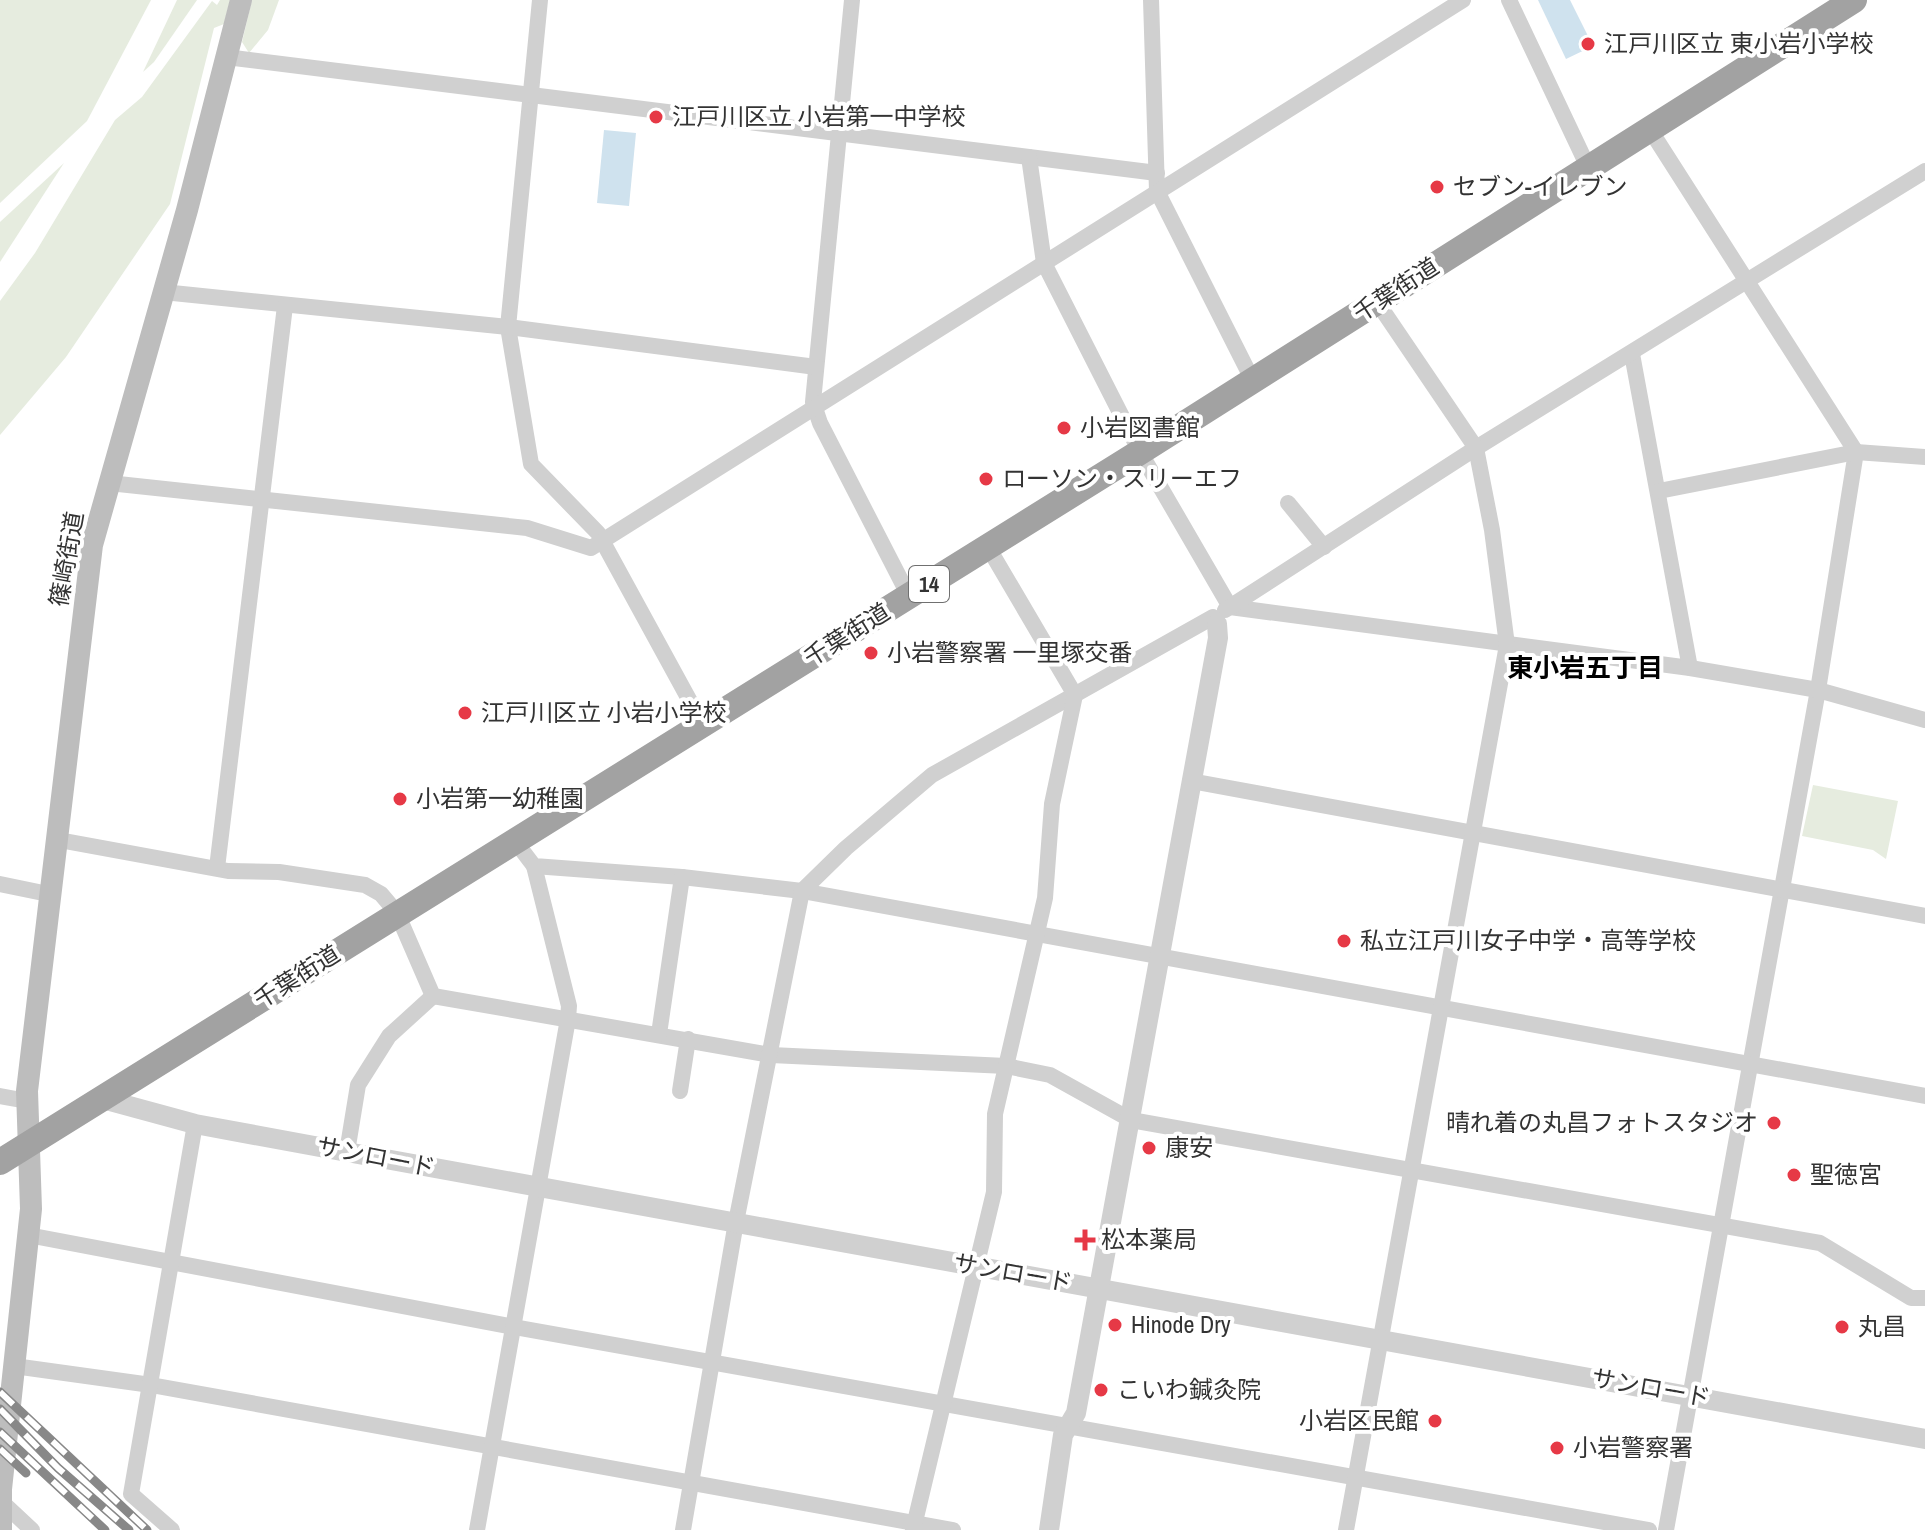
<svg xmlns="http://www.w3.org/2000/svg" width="1925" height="1530" viewBox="0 0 1925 1530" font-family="'Archivo Narrow','Noto Sans JP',sans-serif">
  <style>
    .green { fill: #e6ecdf }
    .water { fill: #cfe2ee }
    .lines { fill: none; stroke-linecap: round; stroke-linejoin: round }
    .minor { stroke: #d0d0d0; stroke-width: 16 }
    .tertiary { stroke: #d0d0d0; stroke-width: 20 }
    .secondary { stroke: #bdbdbd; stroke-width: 22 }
    .trunk { stroke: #a2a2a2; stroke-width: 26 }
    .rail-casing { stroke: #888; stroke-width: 9 }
    .rail { stroke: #fff; stroke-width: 6; stroke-dasharray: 18; stroke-linecap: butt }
    .poi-dot { fill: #e63946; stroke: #fff; stroke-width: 3 }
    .labels { text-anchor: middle; stroke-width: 8; stroke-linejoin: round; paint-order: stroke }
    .shield { fill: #fff; stroke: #707070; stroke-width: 2 }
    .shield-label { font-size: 22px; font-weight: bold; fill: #333 }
    .poi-label { font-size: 24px; fill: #333; stroke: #fff; text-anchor: start }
    .street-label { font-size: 24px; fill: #333; stroke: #fff }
    .neighbourhood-label { font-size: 26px; font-weight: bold; fill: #000; stroke: #fff }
  </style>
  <rect width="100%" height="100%" fill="#fff"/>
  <g class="green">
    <polygon points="0,0 151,0 87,121 0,203"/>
    <polygon points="177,0 197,0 154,62 143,72"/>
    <polygon points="220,0 230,0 224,24 214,28 170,204 66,357 0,435 0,301 35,253 115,120 142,97 212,1 217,5"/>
    <polygon points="252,0 279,0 268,30 249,53 242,42"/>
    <polygon points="64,163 0,262 0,222"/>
    <polygon points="1813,785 1898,801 1886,859 1873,850 1802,836"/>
  </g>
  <g class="water">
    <polygon points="1538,0 1570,0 1593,46 1566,59"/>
    <polygon points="604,130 636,133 629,206 597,203"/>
  </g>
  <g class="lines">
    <g class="minor">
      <polyline points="540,0 508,327 531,464 598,533 703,725"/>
      <polyline points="852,0 813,402 820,423 909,596"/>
      <polyline points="1151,0 1157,191 1253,381"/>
      <polyline points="1509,0 1588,167"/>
      <polyline points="226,57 1157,173"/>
      <polyline points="1649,128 1856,452 1818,690 1666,1530"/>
      <polyline points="1029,157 1044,263 1140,452 1230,607 1690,668 1818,690 1925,720"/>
      <polyline points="163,292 508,327 816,367"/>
      <polyline points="1632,354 1690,668"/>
      <polyline points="109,483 527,528 591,548 1463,0"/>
      <polyline points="1659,491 1856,452 1925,457"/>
      <polyline points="1288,503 1324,547"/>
      <polyline points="1225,610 1476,448 1925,171"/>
      <polyline points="1191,781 1925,916"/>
      <polyline points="59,840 228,871 279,872 365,885 381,894 397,913 433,996 771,1055 1006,1066 1050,1075 1131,1120 1820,1243 1911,1298 1925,1298"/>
      <polyline points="515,841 534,866 682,877 802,891 1925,1096"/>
      <polyline points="217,868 285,306"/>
      <polyline points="0,884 53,895"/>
      <polyline points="659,1034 682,877"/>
      <polyline points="680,1091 688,1039"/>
      <polyline points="0,1096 27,1101"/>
      <polyline points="347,1152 358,1085 389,1036 433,996"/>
      <polyline points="28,1235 514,1327 1649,1530"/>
      <polyline points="14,1366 151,1385 953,1530"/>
      <polyline points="2,1502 32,1530"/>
      <polyline points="172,1530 131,1494 195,1124"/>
      <polyline points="477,1530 568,1019 569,1006 534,866"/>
      <polyline points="683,1530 736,1222 802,891 846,848 932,775 1213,617"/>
      <polyline points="913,1530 994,1192 995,1114 1045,898 1052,804 1075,695 988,547"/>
      <polyline points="1346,1530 1507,645 1492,530 1476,448 1377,302"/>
    </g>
    <g class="tertiary">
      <polyline points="103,1099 195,1124 347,1152 1925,1439"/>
      <polyline points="1049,1530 1063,1435 1076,1413 1218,638 1217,624"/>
    </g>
    <polyline class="secondary" points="1,1530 1,1489 31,1209 27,1091 92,545 187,210 241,0"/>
    <polyline class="trunk" points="0,1162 1140,452 1854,0"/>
    <defs>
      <g id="rail">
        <polyline points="0,1392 147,1530"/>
        <polyline points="0,1409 58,1468 129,1530"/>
        <polyline points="0,1432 105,1530"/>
        <polyline points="0,1449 26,1473"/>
      </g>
    </defs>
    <use href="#rail" class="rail-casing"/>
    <use href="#rail" class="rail"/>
  </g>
  <g class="poi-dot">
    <circle cx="1588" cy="44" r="8"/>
    <circle cx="656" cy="117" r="8"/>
    <circle cx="1437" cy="187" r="8"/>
    <circle cx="1064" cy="428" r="8"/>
    <circle cx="986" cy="479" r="8"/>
    <circle cx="871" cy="653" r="8"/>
    <circle cx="465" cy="713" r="8"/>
    <circle cx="400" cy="799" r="8"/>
    <circle cx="1344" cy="941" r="8"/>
    <circle cx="1774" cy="1123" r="8"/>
    <circle cx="1149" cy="1148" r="8"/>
    <circle cx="1794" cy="1175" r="8"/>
    <path d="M1081 1228h8v8h8v8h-8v8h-8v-8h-8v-8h8z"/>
    <circle cx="1115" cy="1325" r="8"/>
    <circle cx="1842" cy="1327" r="8"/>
    <circle cx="1101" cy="1390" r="8"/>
    <circle cx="1435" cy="1421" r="8"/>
    <circle cx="1557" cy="1448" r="8"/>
  </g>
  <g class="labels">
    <rect class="shield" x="909" y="566" width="40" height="36" rx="6"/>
    <g class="shield-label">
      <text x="929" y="592">14</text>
    </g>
    <g class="poi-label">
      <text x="1604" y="52">江戸川区立 東小岩小学校</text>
      <text x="672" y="125">江戸川区立 小岩第一中学校</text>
      <text x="1453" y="195">セブン-イレブン</text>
      <text x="1080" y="436">小岩図書館</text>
      <text x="1002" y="487">ローソン・スリーエフ</text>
      <text x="887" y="661">小岩警察署 一里塚交番</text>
      <text x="481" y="721">江戸川区立 小岩小学校</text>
      <text x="416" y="807">小岩第一幼稚園</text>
      <text x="1360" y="949">私立江戸川女子中学・高等学校</text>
      <text x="1758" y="1131" text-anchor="end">晴れ着の丸昌フォトスタジオ</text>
      <text x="1165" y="1156">康安</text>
      <text x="1810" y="1183">聖徳宮</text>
      <text x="1101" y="1248">松本薬局</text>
      <text x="1131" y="1333">Hinode Dry</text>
      <text x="1858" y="1335">丸昌</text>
      <text x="1117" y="1398">こいわ鍼灸院</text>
      <text x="1419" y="1429" text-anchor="end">小岩区民館</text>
      <text x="1573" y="1456">小岩警察署</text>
    </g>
    <g class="street-label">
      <text transform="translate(1396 290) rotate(-33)" y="8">千葉街道</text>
      <text transform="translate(67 559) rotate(-80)" y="8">篠崎街道</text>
      <text transform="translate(847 635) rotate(-32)" y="8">千葉街道</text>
      <text transform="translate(297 977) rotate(-32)" y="8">千葉街道</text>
      <text transform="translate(376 1157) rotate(11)" y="8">サンロード</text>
      <text transform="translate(1013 1273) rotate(10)" y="8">サンロード</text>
      <text transform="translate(1651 1388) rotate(10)" y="8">サンロード</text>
    </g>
    <g class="neighbourhood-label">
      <text x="1585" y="677">東小岩五丁目</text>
    </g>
  </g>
</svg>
